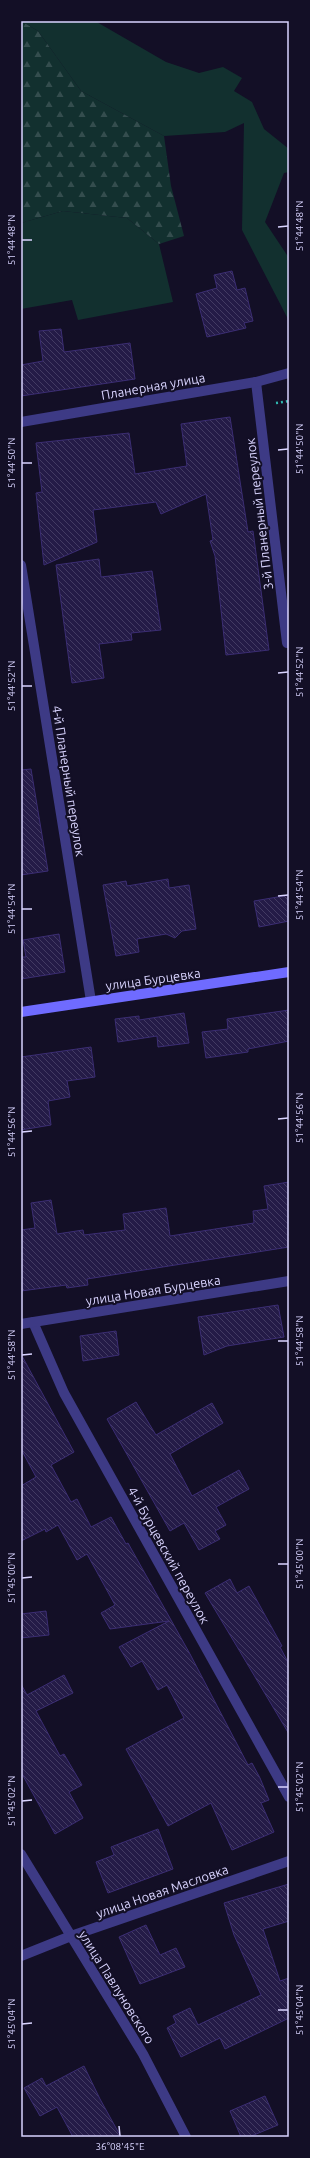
<svg xmlns="http://www.w3.org/2000/svg" width="310" height="2158" viewBox="0 0 310 2158" font-family="Ubuntu,sans-serif">
  <style>
    .green { fill: #12302f }
    .forest { fill: url(#forest-firs) }
    .building { fill: url(#building-back-hatch); stroke: #3b2d73 }
    .lines { fill: none; stroke-linecap: round; stroke-linejoin: round }
    .path { stroke: #2fb8b0; stroke-width: 2.5; stroke-dasharray: 2 3; stroke-linecap: butt }
    .street { stroke: #3d3a85; stroke-width: 10 }
    .secondary { stroke: #6f6bff; stroke-width: 10 }
    .ticks { fill: none; stroke: #d9d4ff; stroke-width: 1.5 }
    .labels { text-anchor: middle; stroke-width: 4; stroke-linejoin: round; paint-order: stroke }
    .street-label { font-size: 13px; fill: #d9d4ff; stroke: #130f26 }
    .neatline { fill: none; stroke: #d9d4ff; stroke-width: 1.5 }
    .ticks-label { font-size: 10px; text-anchor: middle; fill: #d9d4ff }
  </style>
  <defs>
    <pattern id="forest-firs" width="22" height="20" patternUnits="userSpaceOnUse"><rect width="22" height="20" fill="#12302f"/><path d="M5 1l3.5 6h-7zM16 11l3.5 6h-7z" fill="#344d4e"/></pattern>
    <pattern id="building-back-hatch" width="6" height="6" patternUnits="userSpaceOnUse"><rect width="6" height="6" fill="#241b47"/><path d="M-1 5l2 2M0 0l6 6M5-1l2 2" fill="none" stroke="#433b63"/></pattern>
  </defs>
  <rect width="100%" height="100%" fill="#130f26"/>
  <g class="green">
    <polygon points="21,21 95,21 166,62 199,73 223,67 242,78 234,91 252,102 264,129 289,149 289,172 284,173 265,222 289,258 289,321 242,230 244,123 225,132 164,136 81,91 38,31"/>
    <polygon points="63,211 127,218 159,244 173,302 78,320 72,300 21,309 21,223"/>
  </g>
  <polygon class="forest" points="21,21 38,31 81,91 164,136 171,186 184,236 159,244 127,218 63,211 21,223"/>
  <g class="building">
    <polygon points="232,271 237,290 245,288 253,321 244,323 246,328 207,337 196,294 217,288 214,275"/>
    <polygon points="61,329 64,352 130,343 135,379 21,396 21,365 43,361 39,331"/>
    <polygon points="230,417 248,532 253,531 269,650 226,655 215,556 210,541 213,540 206,494 161,514 156,502 93,510 97,542 44,565 36,493 42,492 36,443 129,433 135,474 187,466 181,424"/>
    <polygon points="99,559 101,577 152,571 161,630 131,633 132,640 99,644 104,678 72,683 56,565"/>
    <polygon points="31,769 48,871 21,875 21,770"/>
    <polygon points="168,879 169,888 189,885 196,929 182,931 175,938 166,934 137,939 139,952 116,956 103,885 126,881 127,886"/>
    <polygon points="289,895 289,921 259,927 254,901"/>
    <polygon points="59,934 65,972 21,979 21,957 26,957 23,940"/>
    <polygon points="289,1010 289,1041 248,1049 248,1052 206,1058 202,1032 228,1029 227,1019"/>
    <polygon points="184,1013 189,1043 158,1047 157,1036 118,1042 115,1019 139,1016 139,1020"/>
    <polygon points="91,1047 95,1077 67,1081 70,1097 48,1101 51,1125 21,1130 21,1057"/>
    <polygon points="289,1182 289,1247 87,1279 88,1285 67,1288 66,1285 21,1291 21,1230 35,1228 31,1203 51,1200 57,1234 83,1230 84,1235 125,1230 123,1214 166,1208 170,1236 254,1223 253,1211 268,1209 264,1186"/>
    <polygon points="278,1305 284,1337 227,1346 204,1355 198,1317"/>
    <polygon points="116,1331 119,1355 83,1361 80,1336"/>
    <polygon points="21,1354 74,1452 51,1465 71,1502 77,1499 91,1527 111,1517 126,1544 128,1543 190,1654 248,1765 252,1763 260,1778 269,1800 261,1803 274,1832 232,1850 211,1803 168,1826 126,1749 184,1718 167,1685 158,1690 142,1661 131,1667 119,1647 169,1621 110,1629 101,1613 115,1605 87,1554 77,1560 58,1525 46,1532 45,1529 21,1541 21,1486 36,1477 21,1449"/>
    <polygon points="136,1402 156,1435 212,1403 223,1423 170,1454 192,1496 239,1470 249,1489 216,1507 226,1525 215,1531 220,1539 199,1550 184,1523 170,1531 107,1419"/>
    <polygon points="230,1579 237,1593 249,1586 282,1646 280,1647 289,1664 289,1734 205,1593"/>
    <polygon points="46,1611 49,1635 21,1638 21,1614"/>
    <polygon points="64,1675 73,1693 36,1711 60,1756 64,1754 82,1785 69,1792 83,1818 55,1834 21,1772 21,1684 27,1695"/>
    <polygon points="158,1829 173,1869 108,1893 96,1862 114,1855 111,1847"/>
    <polygon points="289,1884 289,1921 263,1929 280,1981 289,1978 289,2018 225,2049 220,2038 181,2057 167,2028 176,2023 173,2016 190,2008 198,2025 261,1995 234,1935 224,1903"/>
    <polygon points="146,1925 160,1955 176,1948 185,1967 140,1984 119,1937"/>
    <polygon points="84,2066 100,2099 121,2137 73,2137 57,2107 40,2116 24,2088 42,2078 46,2086"/>
    <polygon points="265,2096 278,2125 249,2137 241,2137 230,2111"/>
  </g>
  <g class="lines">
    <polyline class="path" points="276,403 289,401"/>
    <g class="street">
      <polyline points="256,382 287,643"/>
      <polyline points="21,422 256,382 289,373"/>
      <polyline points="21,565 91,1001"/>
      <polyline points="33,1322 64,1393 289,1797"/>
      <polyline points="21,1324 289,1281"/>
      <polyline points="21,1854 143,2054 186,2137"/>
      <polyline points="21,1956 71,1936 289,1861"/>
    </g>
    <polyline class="secondary" points="21,1012 289,972"/>
  </g>
  <path class="ticks" d="M278 227 288 226M22 240H32M278 450 288 449M22 463H32M278 673 288 672M22 686H32M278 896 288 895M22 909H32M278 1119 288 1118M22 1132 32 1131M278 1341H288M22 1355 32 1354M278 1564H288M22 1578 32 1577M278 1787H288M22 1801 32 1800M278 2010H288M22 2024 32 2023M119 2126 120 2136"/>
  <g class="labels">
    <g class="street-label">
      <text transform="translate(153 386) rotate(-10)" y="5">Планерная улица</text>
      <text transform="translate(259 514) rotate(-97)" y="5">3-й Планерный переулок</text>
      <text transform="translate(69 781) rotate(81)" y="5">4-й Планерный переулок</text>
      <text transform="translate(153 979) rotate(-8)" y="5">улица Бурцевка</text>
      <text transform="translate(153 1290) rotate(-9)" y="5">улица Новая Бурцевка</text>
      <text transform="translate(169 1555) rotate(61)" y="5">4-й Бурцевский переулок</text>
      <text transform="translate(162 1891) rotate(-19)" y="5">улица Новая Масловка</text>
      <text transform="translate(117 1987) rotate(58)" y="5">улица Павлуновского</text>
    </g>
  </g>
  <rect width="310" height="2158" fill="none" stroke="#130f26" stroke-width="44"/>
  <rect x="22" y="22" width="266" height="2114" class="neatline"/>
  <g class="ticks-label">
    <text transform="translate(299 226) rotate(-90)" y="4">51°44'48"N</text>
    <text transform="translate(11 240) rotate(-90)" y="4">51°44'48"N</text>
    <text transform="translate(299 449) rotate(-90)" y="4">51°44'50"N</text>
    <text transform="translate(11 463) rotate(-90)" y="4">51°44'50"N</text>
    <text transform="translate(299 672) rotate(-90)" y="4">51°44'52"N</text>
    <text transform="translate(11 686) rotate(-90)" y="4">51°44'52"N</text>
    <text transform="translate(299 895) rotate(-90)" y="4">51°44'54"N</text>
    <text transform="translate(11 909) rotate(-90)" y="4">51°44'54"N</text>
    <text transform="translate(299 1118) rotate(-90)" y="4">51°44'56"N</text>
    <text transform="translate(11 1132) rotate(-90)" y="4">51°44'56"N</text>
    <text transform="translate(299 1341) rotate(-90)" y="4">51°44'58"N</text>
    <text transform="translate(11 1355) rotate(-90)" y="4">51°44'58"N</text>
    <text transform="translate(299 1564) rotate(-90)" y="4">51°45'00"N</text>
    <text transform="translate(11 1578) rotate(-90)" y="4">51°45'00"N</text>
    <text transform="translate(299 1787) rotate(-90)" y="4">51°45'02"N</text>
    <text transform="translate(11 1801) rotate(-90)" y="4">51°45'02"N</text>
    <text transform="translate(299 2010) rotate(-90)" y="4">51°45'04"N</text>
    <text transform="translate(11 2024) rotate(-90)" y="4">51°45'04"N</text>
    <text x="120" y="2150">36°08'45"E</text>
  </g>
</svg>
